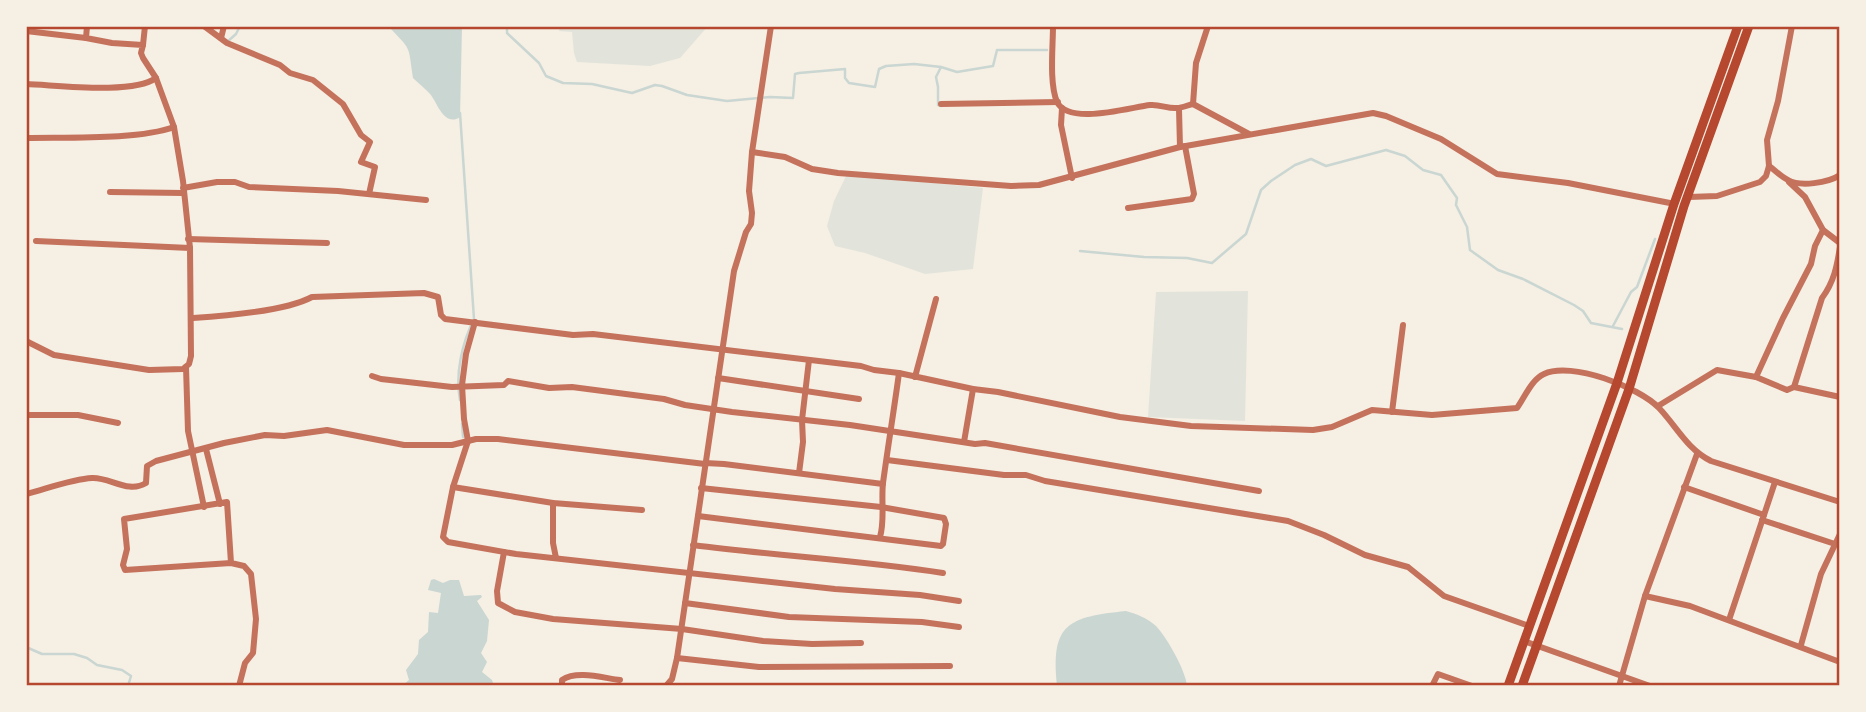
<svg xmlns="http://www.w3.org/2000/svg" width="1866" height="712" viewBox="0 0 1866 712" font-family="Inter,sans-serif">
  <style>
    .green { fill: #e2e4dc }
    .water { fill: #c9d6d2 }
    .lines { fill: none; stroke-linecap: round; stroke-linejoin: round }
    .stream { stroke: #c9d6d2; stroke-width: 2.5 }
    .minor { stroke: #c5725c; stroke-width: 6 }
    .secondary { stroke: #b5482f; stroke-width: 9 }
    .neatline { fill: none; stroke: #b5482f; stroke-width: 2.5 }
  </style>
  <rect width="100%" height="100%" fill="#f6efe4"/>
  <g class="green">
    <polygon points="561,26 708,26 680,58 650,66 577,62 574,53 572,32 559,31"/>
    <polygon points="847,174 983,188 973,269 925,274 865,253 835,246 827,226 834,201"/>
    <polygon points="1248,291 1245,421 1148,417 1156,292"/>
  </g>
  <g class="water">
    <path d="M388 26H462L460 117C445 127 438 105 431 95 426 89 419 84 413 78 408 44 412 51 388 26Z"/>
    <polygon points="434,579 443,583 450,580 459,580 464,596 481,595 482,597 477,601 489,620 487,641 481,653 487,662 482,672 492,680 494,686 402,686 409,680 406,670 418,654 419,640 428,632 429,612 438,613 441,593 428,590 431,580"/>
    <path d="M1126 611C1137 614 1147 618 1156 626 1167 638 1185 669 1187 686H1057C1050 623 1069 617 1126 611Z"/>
  </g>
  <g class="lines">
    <g class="stream">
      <polyline points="507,26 507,33 539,63 546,76 563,83 592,84 632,93 655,85 662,86 687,95 727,101 770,97 793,98 795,74 799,73 845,69 845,78 849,83 875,87 879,69 886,66 914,64 941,67 957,72 993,66 997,50 1047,50"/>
      <polyline points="227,42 236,34 240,26"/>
      <polyline points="941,106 938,105 938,87 936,77 941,67"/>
      <path d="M460 113 474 319C462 343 455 374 460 400"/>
      <polyline points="1080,251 1144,257 1187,258 1212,263 1246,234 1261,190 1271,181 1295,165 1311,159 1326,166 1386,150 1405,156 1423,170 1441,175 1457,198 1456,205 1467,227 1470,250 1498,270 1523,279 1574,305 1583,311 1591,323 1622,329"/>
      <polyline points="1613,326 1631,292 1637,287 1655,239"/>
      <polyline points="462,424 463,437"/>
      <polyline points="26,647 42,654 74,654 87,658 97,665 122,670 131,676 128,686"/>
    </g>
    <g class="minor">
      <polyline points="87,26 86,38 112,43 143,45 141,53 143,58 156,78 174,127 183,181 190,248"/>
      <polyline points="204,26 227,43 280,65 290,73 313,80 343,104 361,135 370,142 361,162 375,167 369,194"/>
      <path d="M1053 26C1053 47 1049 83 1057 102 1069 126 1131 107 1150 105 1160 104 1168 109 1177 108 1182 108 1188 105 1193 104"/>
      <polyline points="1208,26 1196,63 1193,104 1249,134"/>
      <polyline points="26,31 86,38"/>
      <polyline points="221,38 224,26"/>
      <polyline points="143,45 145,26"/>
      <path d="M26 84C57 85 132 95 156 78"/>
      <polyline points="941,104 1058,102"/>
      <polyline points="1062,108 1061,125 1072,178"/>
      <polyline points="1179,109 1180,147"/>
      <path d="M26 138C66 137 139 140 174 127"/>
      <polyline points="752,152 785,157 812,169 838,173 1011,186 1039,185 1180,147 1373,113 1386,116 1441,139 1497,174 1568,183 1675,204"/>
      <path d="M1769 166C1775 170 1781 177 1788 180 1800 187 1828 183 1840 175"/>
      <polyline points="1789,182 1805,197 1823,230 1840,243"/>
      <polyline points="183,188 217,182 235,182 249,187 338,191 426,200"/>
      <polyline points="110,192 183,193"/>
      <polyline points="1689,197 1717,196 1760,182 1766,176 1769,166 1767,140 1778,101 1792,26"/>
      <polyline points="1128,208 1192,199 1194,194 1185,146"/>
      <polyline points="188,239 327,243"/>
      <path d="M193 318C224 316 286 311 312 297L424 293 438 297 441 315 445 319 573 335 593 334 861 366 874 370 899 373 973 389 998 392 1120 417 1191 426 1313 430 1332 427 1372 410 1432 415 1517 408C1525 397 1531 380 1544 374 1571 361 1639 387 1659 408 1677 427 1687 449 1711 461L1840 502"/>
      <polyline points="26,341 54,355 149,370 183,369 189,364 191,356 190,248 36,241"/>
      <polyline points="186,367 188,431 204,507"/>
      <polyline points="372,376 381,379 452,387 504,385 508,381 549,388 572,387 664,399 685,405 732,412 850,425 975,444 985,443 1259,491"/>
      <polyline points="915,377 936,299"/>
      <polyline points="1756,377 1783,318 1811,264 1815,246 1823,230"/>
      <polyline points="718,378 859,399"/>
      <path d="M1794 387 1822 298C1834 282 1837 266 1840 247"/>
      <polyline points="1658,406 1717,370 1756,377 1787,390 1794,387 1840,397"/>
      <polyline points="1392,412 1403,325"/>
      <polyline points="26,415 78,415 118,423"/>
      <polyline points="964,442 973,389"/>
      <polyline points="206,449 220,504"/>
      <polyline points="887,460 1004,475 1026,475 1045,481 1288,521 1324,535 1365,555 1408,567 1444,596 1529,626"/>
      <polyline points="705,463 724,464 883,484"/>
      <polyline points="799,473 803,442 802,420 809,360"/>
      <polyline points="453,487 468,441 464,419 462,385 466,354 475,322"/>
      <polyline points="1684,487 1764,515"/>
      <path d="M26 494C46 489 72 479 92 478 110 477 128 494 146 483L147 466 156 461 224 443 265 435 284 436 327 430 404 445H452L476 439H498L705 464"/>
      <polyline points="553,503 553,543 556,558"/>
      <polyline points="642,510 553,503 453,487 443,537 448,542 516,554 835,589 920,595 959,601"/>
      <polyline points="698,516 941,546 943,544 946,524 944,518 881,507 701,488"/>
      <polyline points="1762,520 1835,544"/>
      <path d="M880 537C885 520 881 501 883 483 888 446 894 410 899 373"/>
      <path d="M693 545C776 556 860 560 943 573"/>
      <polyline points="504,552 497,591 498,603 515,612 553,619 682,629 763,641 812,644 861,643"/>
      <polyline points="231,563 125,570 123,565 127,549 124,519 227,502 231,563 244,566 251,574 256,619 253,653 245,663 239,686"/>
      <polyline points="1645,596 1690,606 1840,662"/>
      <polyline points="685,603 789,617 922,622 959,627"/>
      <polyline points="1729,620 1775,482"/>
      <polyline points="1524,641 1650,686"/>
      <polyline points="1801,645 1821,574 1840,534"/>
      <polyline points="677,658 759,667 950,666"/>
      <path d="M562 686V680C577 670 603 678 620 680"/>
      <polyline points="666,686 672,679 677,658 734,271 746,232 751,224 752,213 749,191 752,152 771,26"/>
      <polyline points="1432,686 1438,674 1472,686"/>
      <polyline points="1619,686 1645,596 1697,454"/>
    </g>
    <g class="secondary">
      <polyline points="1508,686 1617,383 1674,204 1738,26"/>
      <polyline points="1522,686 1629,389 1684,206 1749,26"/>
    </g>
  </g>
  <rect width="1866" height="712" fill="none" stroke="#f6efe4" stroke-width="56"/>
  <rect x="28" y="28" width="1810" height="656" class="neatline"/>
</svg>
